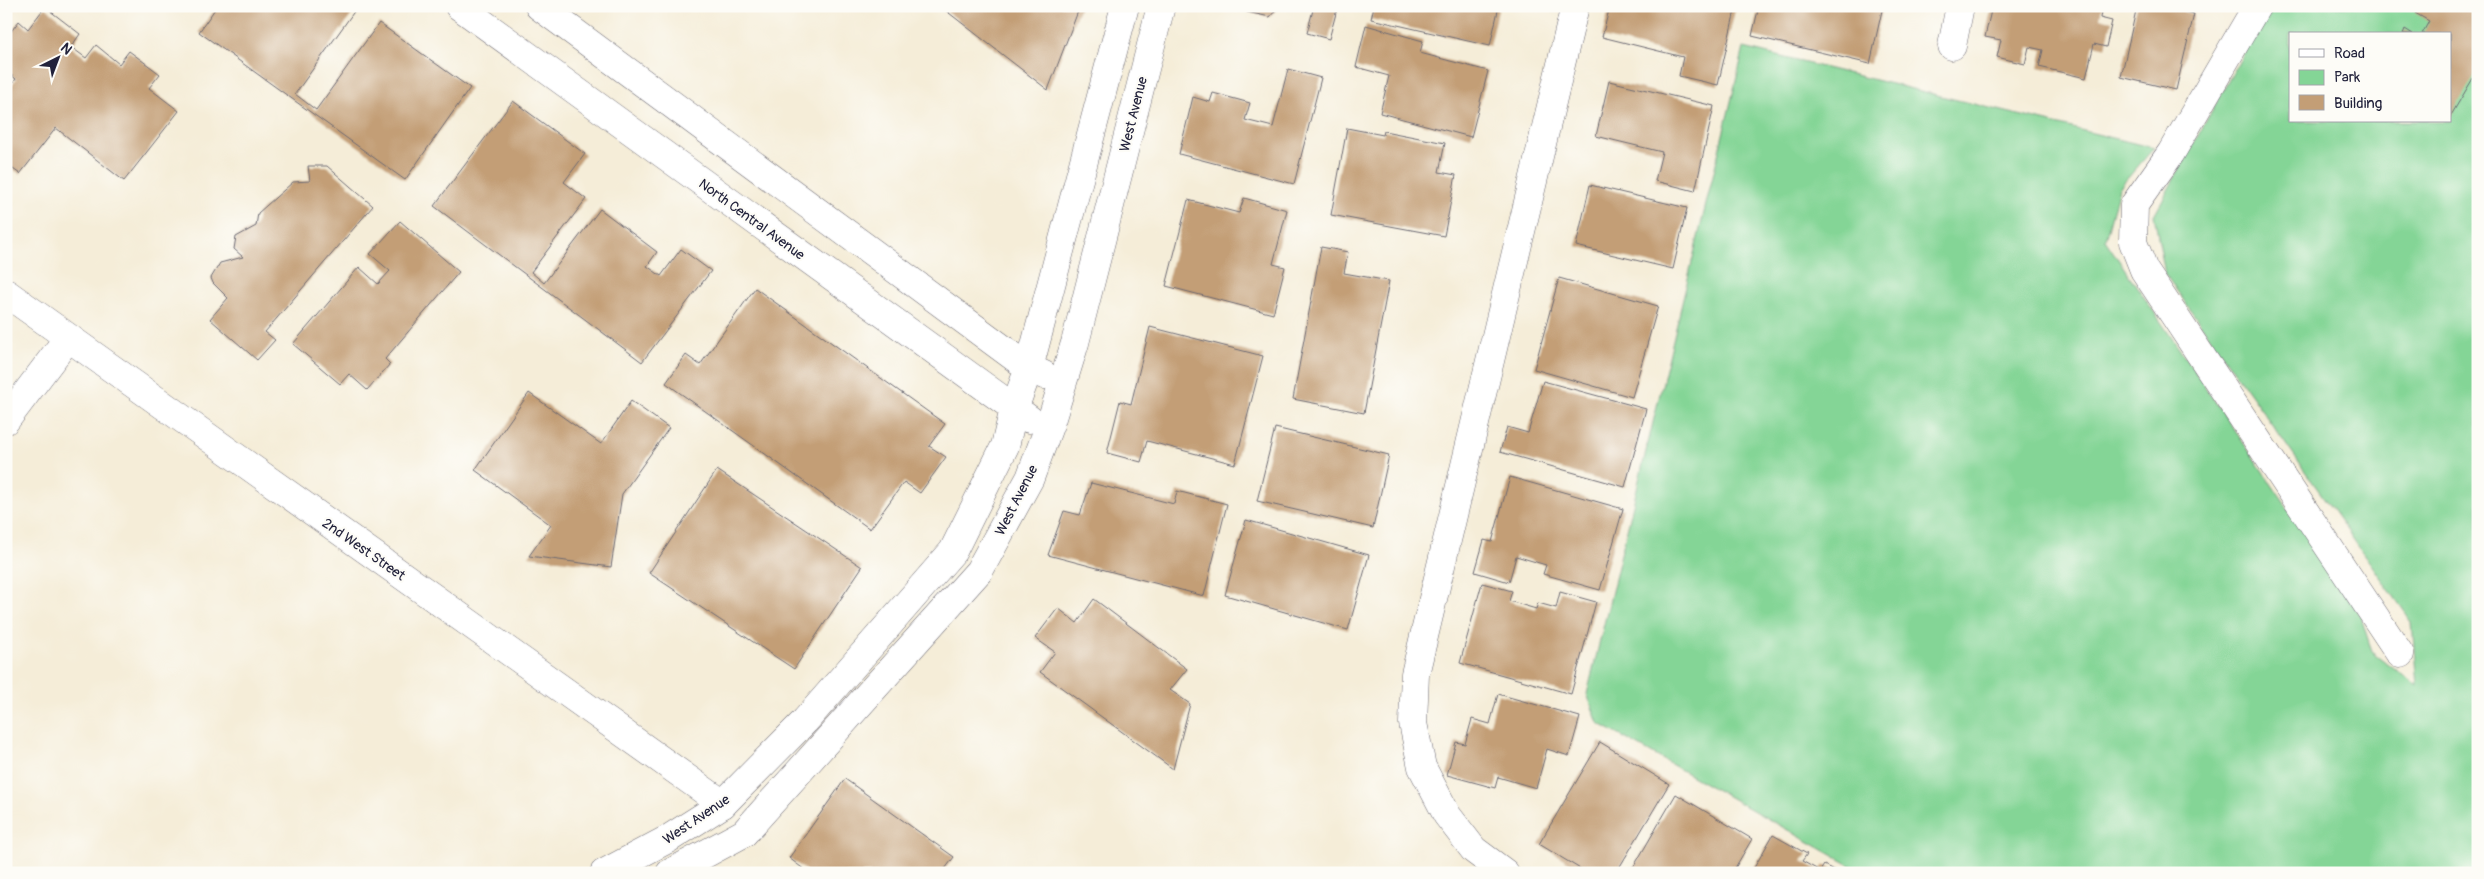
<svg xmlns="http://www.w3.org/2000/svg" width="2484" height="879" viewBox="0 0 2484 879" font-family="Pangolin,sans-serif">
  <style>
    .green { fill: #84d596; stroke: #537c68; fill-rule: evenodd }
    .building { fill: #c39e76 }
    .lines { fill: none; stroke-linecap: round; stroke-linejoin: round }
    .minor-casing { stroke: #6c6972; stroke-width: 29 }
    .minor { stroke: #fff; stroke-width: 28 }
    .labels { text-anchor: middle; stroke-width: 4.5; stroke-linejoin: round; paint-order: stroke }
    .street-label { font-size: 14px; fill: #22223b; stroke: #fdfcf7 }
  </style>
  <rect width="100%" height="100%" fill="#fdfcf7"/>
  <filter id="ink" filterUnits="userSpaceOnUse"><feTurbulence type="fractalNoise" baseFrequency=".02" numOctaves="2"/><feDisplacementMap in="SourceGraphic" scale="10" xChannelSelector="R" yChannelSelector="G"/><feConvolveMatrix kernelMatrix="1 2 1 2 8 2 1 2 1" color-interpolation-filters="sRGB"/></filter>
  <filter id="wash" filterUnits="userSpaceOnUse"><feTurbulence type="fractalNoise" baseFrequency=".0096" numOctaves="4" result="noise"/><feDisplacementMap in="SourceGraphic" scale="20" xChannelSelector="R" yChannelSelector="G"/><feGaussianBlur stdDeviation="1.12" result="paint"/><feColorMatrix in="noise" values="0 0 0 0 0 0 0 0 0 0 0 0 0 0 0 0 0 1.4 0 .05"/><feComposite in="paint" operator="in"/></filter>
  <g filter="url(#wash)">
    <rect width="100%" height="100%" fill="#f5edd8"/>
    <path class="green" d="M2270 6H2478V873H1864L1598 723 1587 694 1744 48 2154 148 2119 188 2105 240 2360 614 2372 652 2417 686 2412 622 2165 274 2154 215ZM2290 34H2450V121H2290Z"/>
    <g id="blocks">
      <g class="building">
        <polygon points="217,6 358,6 295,94 316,110 379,23 470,88 405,180 199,32"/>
        <polygon points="940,6 1080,6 1048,90"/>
        <polygon points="1251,6 1279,6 1270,17 1247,12"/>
        <polygon points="1314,6 1338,6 1329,39 1307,33"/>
        <polygon points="1374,6 1499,6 1490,46 1371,19"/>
        <polygon points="1610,6 1736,6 1718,85 1679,76 1683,57 1602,37"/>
        <polygon points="1759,6 1883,6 1870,64 1752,36"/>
        <polygon points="1992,6 2102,6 2100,18 2112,21 2106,47 2094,44 2086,78 2039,67 2043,50 2029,47 2025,64 1997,57 2001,40 1985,37"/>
        <polygon points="2137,6 2159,6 2194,14 2176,90 2121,77"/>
        <polygon points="2419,6 2478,6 2478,70 2450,117 2450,34 2422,34 2429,21 2415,13"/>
        <polygon points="45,7 80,34 71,47 86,58 96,45 119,64 129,51 160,74 149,88 179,111 124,181 56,128 20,174 6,164 6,92 16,79 6,71 6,38 19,21 28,29"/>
        <polygon points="1366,25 1423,41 1420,53 1488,71 1471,137 1380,113 1389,76 1356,67"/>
        <polygon points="2405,29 2413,34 2403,34"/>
        <polygon points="1288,69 1321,78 1294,184 1179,154 1193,97 1210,102 1213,93 1250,103 1245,120 1273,127"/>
        <polygon points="1609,81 1714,106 1695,191 1655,181 1662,152 1596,136"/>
        <polygon points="513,101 585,154 564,182 586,199 531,272 544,283 600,209 657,252 647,266 661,276 681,249 711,271 642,362 434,206"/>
        <polygon points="1347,128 1383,135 1384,131 1445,143 1439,172 1456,175 1444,236 1331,215"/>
        <polygon points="308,166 327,166 373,206 265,332 275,340 257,360 210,319 228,298 213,283 211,278 220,263 243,257 234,249 236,237 256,226 258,213 293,182 310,181"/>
        <polygon points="1590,185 1687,208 1673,269 1576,246"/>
        <polygon points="1244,198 1287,210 1273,264 1285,267 1273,314 1166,286 1188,200 1239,213"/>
        <polygon points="400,221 459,272 385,359 390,364 367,390 349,374 340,384 293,344 359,267 378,284 390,271 370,254"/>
        <polygon points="1321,247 1348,252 1344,273 1389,281 1364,413 1293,399"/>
        <polygon points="1559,278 1658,306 1632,397 1534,369"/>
        <polygon points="755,288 945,424 929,446 946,457 920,493 904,482 870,529 666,383 686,355 700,365"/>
        <polygon points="1150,327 1263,356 1235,464 1147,441 1141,462 1107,453 1120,401 1131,404"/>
        <polygon points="1543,381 1646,409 1625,487 1500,452 1507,427 1528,433"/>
        <polygon points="529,393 601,444 631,401 669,428 622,494 611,567 529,556 551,525 475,470"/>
        <polygon points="1275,428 1389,455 1373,528 1257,501"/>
        <polygon points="717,470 862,567 794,669 649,573"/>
        <polygon points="1510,477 1623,509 1600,590 1543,574 1546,565 1516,556 1509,582 1475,572 1484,540 1492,542"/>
        <polygon points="1091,483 1174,504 1177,491 1227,504 1204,596 1048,555 1064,511 1080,515"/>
        <polygon points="1246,520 1369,555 1348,630 1225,595"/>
        <polygon points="1482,583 1512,591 1509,601 1536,609 1538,603 1556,608 1560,592 1596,602 1571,694 1460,663"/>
        <polygon points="1094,599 1187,669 1170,690 1190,704 1173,769 1040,672 1055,652 1035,638 1058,608 1077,623"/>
        <polygon points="1498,694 1580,717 1569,756 1547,749 1536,788 1498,777 1495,788 1447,775 1456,742 1465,744 1472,719 1490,724"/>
        <polygon points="1600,742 1669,784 1616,873 1587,873 1539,844"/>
        <polygon points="845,779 954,857 942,873 809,873 789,858"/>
        <polygon points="1676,794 1752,839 1732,873 1630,873"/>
        <polygon points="1773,835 1807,854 1802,861 1820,871 1824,865 1839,873 1751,873"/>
      </g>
    </g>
  </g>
  <g filter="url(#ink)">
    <use href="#blocks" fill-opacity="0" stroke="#6c6972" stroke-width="1"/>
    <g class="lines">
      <defs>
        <g id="minor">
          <polyline points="459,6 1029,419"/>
          <polyline points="539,6 1029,368 1044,375"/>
          <polyline points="2257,6 2171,153 2134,205 2133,242 2144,270 2400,654"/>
          <polyline points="1952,46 1960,6"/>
          <polyline points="6,293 723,804"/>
          <polyline points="6,420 68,338"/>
          <polyline points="604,873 668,839 723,804 805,721 953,551 1005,446 1014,409 1029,368 1125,6"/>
          <polyline points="670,873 744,833 979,571 1030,478 1051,421 1075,343 1161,6"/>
          <polyline points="1505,873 1474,850 1447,815 1422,767 1413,723 1415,674 1575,6"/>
        </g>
      </defs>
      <use href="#minor" class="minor-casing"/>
      <use href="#minor" class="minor"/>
    </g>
  </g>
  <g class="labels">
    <g class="street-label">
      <text transform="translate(1133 114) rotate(-76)" y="5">West Avenue</text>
      <text transform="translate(752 219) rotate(36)" y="5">North Central Avenue</text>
      <text transform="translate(1016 500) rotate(-63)" y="5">West Avenue</text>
      <text transform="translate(364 549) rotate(35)" y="5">2nd West Street</text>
      <text transform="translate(696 819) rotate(-34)" y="5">West Avenue</text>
    </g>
  </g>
  <rect width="2484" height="879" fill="none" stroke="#fdfcf7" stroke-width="25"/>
  <rect x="2289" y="32" width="162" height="90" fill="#fdfcf7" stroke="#a5a5ac"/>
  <rect x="2299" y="49" width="25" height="8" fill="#ffffff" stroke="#a5a5ac"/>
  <text x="2334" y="58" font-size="15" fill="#22223b">Road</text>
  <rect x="2299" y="70" width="25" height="15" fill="#84d596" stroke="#a5a5ac"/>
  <text x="2334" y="82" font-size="15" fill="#22223b">Park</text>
  <rect x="2299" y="95" width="25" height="15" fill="#c39e76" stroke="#a5a5ac"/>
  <text x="2334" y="108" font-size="15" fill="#22223b">Building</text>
  <g transform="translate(58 58) rotate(42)" stroke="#fdfcf7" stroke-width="4" paint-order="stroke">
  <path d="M0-4L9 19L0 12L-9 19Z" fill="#22223b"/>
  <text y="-8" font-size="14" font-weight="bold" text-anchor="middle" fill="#22223b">N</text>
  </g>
</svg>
